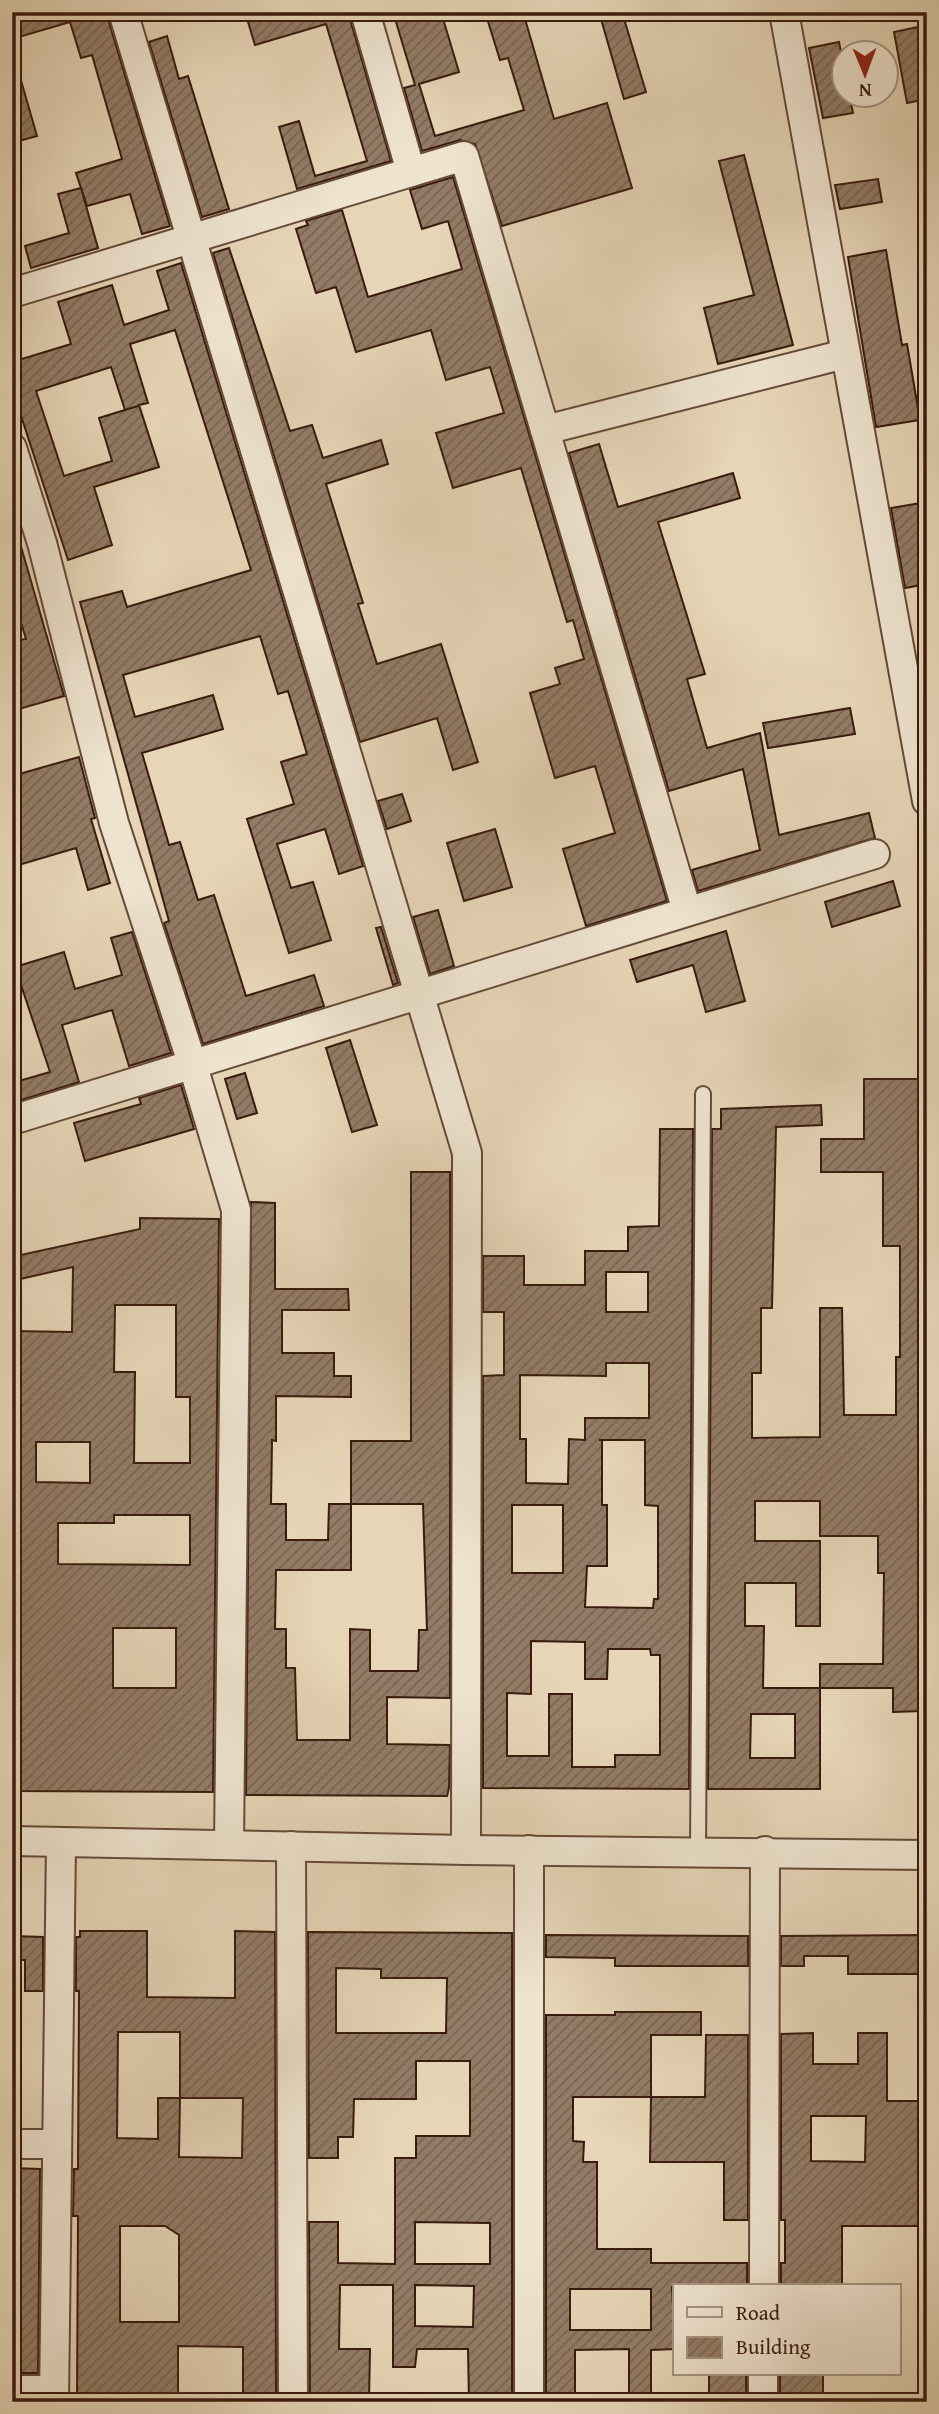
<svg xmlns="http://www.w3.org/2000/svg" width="939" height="2414" viewBox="0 0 939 2414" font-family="'Gentium Book Plus',serif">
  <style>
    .building { fill: url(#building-hatch); stroke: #3a1b0e; stroke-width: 2; fill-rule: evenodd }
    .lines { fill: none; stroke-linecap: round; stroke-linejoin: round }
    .service-casing { stroke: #654a38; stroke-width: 18 }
    .minor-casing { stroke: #654a38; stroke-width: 32 }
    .service { stroke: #efe4d0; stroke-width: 14 }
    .minor { stroke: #efe4d0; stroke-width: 28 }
  </style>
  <defs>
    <pattern id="building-hatch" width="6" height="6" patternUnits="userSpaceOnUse" patternTransform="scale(1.75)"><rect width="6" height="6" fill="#937c66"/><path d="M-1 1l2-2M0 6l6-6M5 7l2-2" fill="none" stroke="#796552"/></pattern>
  </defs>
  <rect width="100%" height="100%" fill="#e6d5b7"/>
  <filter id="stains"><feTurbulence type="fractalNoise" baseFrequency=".00286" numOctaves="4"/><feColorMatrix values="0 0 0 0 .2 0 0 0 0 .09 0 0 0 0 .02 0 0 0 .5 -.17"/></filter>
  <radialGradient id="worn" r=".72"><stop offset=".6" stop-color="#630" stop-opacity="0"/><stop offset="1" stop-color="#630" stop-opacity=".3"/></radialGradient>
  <g class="building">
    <polygon points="12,12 106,12 170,226 142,234 130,194 87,206 76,173 122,159 92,55 81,58 70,22 12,39"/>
    <polygon points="245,12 348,12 391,161 297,189 279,127 299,121 315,176 367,161 326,24 255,45"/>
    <polygon points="393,12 441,12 459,72 419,84 435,136 524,110 508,58 500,60 485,12 523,12 554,119 607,103 632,188 502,226 475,144 460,140 422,151 404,88 415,85"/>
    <polygon points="599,12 622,12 646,92 624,99"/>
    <polygon points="927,25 927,99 907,103 894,32"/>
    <polygon points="167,36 179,79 188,76 229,209 202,217 149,42"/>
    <polygon points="839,42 844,68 844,94 849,94 853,113 823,118 809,48"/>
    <polygon points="12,70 18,70 37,136 12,143"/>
    <polygon points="744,155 793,345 718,364 704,308 754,295 719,161"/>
    <polygon points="453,177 667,901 586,926 563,849 615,833 595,766 555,778 530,693 560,684 555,668 584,659 573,620 567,622 521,468 453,488 436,433 504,413 490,367 446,380 431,330 356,352 336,287 316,293 296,229 308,225 306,221 342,210 368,297 462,269 448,221 422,229 410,190"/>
    <polygon points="878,179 882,202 840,209 835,185"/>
    <polygon points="81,188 98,248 31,268 25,246 69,233 58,194"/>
    <polygon points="229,248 290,431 312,425 323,458 381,440 388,464 326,484 363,603 358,604 377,664 441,644 478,762 453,770 437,718 360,742 213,253"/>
    <polygon points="886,250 902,345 907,344 920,420 876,427 848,257"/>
    <path d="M181 263 363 866 339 874 325 829 277 844 291 888 313 882 331 940 289 953 247 819 294 804 281 762 307 754 288 691 278 694 260 636 123 675 135 717 213 695 223 729 142 753 169 845 180 842 198 900 214 895 246 996 314 975 324 1006 203 1044 164 923 169 921 80 602 122 591 127 607 251 570 175 330 130 344 148 403 139 405 159 467 94 487 112 545 68 560 12 388V362L71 344 58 302 112 285 124 325 169 310 157 271ZM111 367 125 410 138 406 99 418 112 461 64 476 36 391Z"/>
    <polygon points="599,444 618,507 733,473 740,498 658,522 705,674 687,679 707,748 760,733 779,835 869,813 875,838 698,891 692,870 760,850 743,769 669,791 569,453"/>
    <polygon points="927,502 927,584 905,588 891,508"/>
    <polygon points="18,536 64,696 12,711 12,641 26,639 12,593 12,537"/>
    <polygon points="850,708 855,734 768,748 763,723"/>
    <polygon points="79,757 95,818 91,819 110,883 88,890 76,848 12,867 12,776"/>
    <polygon points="402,794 411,821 387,829 378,801"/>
    <polygon points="495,829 512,887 464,901 447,843"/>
    <polygon points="893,881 900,906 832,927 825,902"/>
    <polygon points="438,910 454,966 430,974 413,917"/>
    <polygon points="381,927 398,983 393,985 376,928"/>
    <polygon points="726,931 745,1001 706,1012 693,965 637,982 630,960"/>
    <polygon points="132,932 171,1053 129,1066 112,1010 62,1025 79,1082 12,1103 12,1083 50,1072 15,967 64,952 75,989 122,975 111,938"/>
    <polygon points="350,1040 377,1125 352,1132 326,1048"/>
    <polygon points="245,1073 257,1113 237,1119 225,1079"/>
    <path d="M864 1079H924L923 1711 893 1712V1688H820V1789H708L712 1129H721V1109L821 1105 822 1125 776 1127 772 1308H761V1373H752V1438L820 1437V1308H842L844 1415H896V1357H900V1246H883V1172H821V1139H864ZM755 1501H820V1536H878V1573H884L883 1664H820V1688H763L764 1626H745V1583H796V1626H820V1541H755ZM751 1714H795V1758H750Z"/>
    <polygon points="181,1085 194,1129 85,1161 74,1123 141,1104 139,1098"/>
    <path d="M660 1129H693L689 1789 483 1788V1376L504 1375V1312H483V1256H524V1285H585V1251H628V1227L659 1226ZM606 1272H648V1312H606ZM606 1363H649V1418H585V1440L569 1439 568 1484 526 1483V1439H520V1375L606 1376ZM599 1440H645V1505L658 1506V1599H654L653 1608 585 1607 587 1566H607V1505H602V1440ZM512 1505H563V1573H512ZM531 1641 585 1642V1679H607L608 1649H650L651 1655H660V1755H615V1767H572V1694H549V1756H507V1693L531 1694Z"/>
    <path d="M411 1172H450V1698L387 1697V1744L450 1745 449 1788 447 1796 246 1795 251 1202 275 1203V1289H348L349 1310H282V1353H334V1376H351V1397L276 1396V1441L272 1440 271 1504H286V1540H328L329 1504H351V1441H411ZM351 1504H423L427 1630H419L418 1671H370V1630L350 1629V1740H297L295 1668H286V1629H275L276 1570H351Z"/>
    <path d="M140 1218 219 1219 213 1792 12 1791 13 1331 72 1332 73 1267 16 1280V1256L140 1229ZM115 1305H176V1397H190V1463H134L135 1372H114ZM36 1442H90V1483L36 1482ZM114 1515H190V1565L58 1564V1523H114ZM113 1628H176V1688H113Z"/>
    <path d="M80 1931H147V1997L235 1998V1931L275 1932 276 2402H243V2347L178 2346V2402H77L78 2216H73L74 2169H78L79 1991H76V1937H80ZM118 2032H180V2098H158V2139L117 2138ZM180 2098H243L242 2158 179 2157ZM120 2226H165L179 2235V2322H120Z"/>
    <path d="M308 1932 512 1933V2402H469L468 2349H417L415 2367H393V2285H340L339 2349H370L369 2402H310L309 2222H338V2263L395 2264V2158H416V2136H470V2061H416V2099H354L353 2137H338V2158H309ZM336 1968 381 1969V1978H447L446 2033H336ZM415 2222 490 2223V2264H415ZM415 2285 474 2286 473 2327 415 2326Z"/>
    <polygon points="546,1935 748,1936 748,1966 615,1966 615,1958 546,1957"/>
    <polygon points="927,1935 927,1974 848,1974 848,1956 804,1956 804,1966 781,1966 781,1936"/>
    <polygon points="12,1936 43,1937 43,1991 25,1991 25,1960 12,1960"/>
    <path d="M615 2012H701V2035H651V2097H573V2141L584 2142 583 2162H597V2249H651V2263H747V2286L672 2287 675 2349 651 2350V2402H629V2349L575 2350V2402H546V2015H615ZM570 2289H651V2330H570Z"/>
    <path d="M813 2033V2064H858V2033H887V2101H927V2226H842V2286H781V2263H785V2220H781V2034ZM811 2116H866L865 2162 811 2161Z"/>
    <polygon points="706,2035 748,2035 748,2220 724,2220 724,2162 650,2162 651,2097 705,2097"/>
    <polygon points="12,2168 40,2169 38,2373 12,2373 12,2317 17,2317 19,2192 12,2191"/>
    <rect x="709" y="2374" width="37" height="28"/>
    <rect x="780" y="2374" width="43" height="28"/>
  </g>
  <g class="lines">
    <defs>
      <polyline id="service" points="698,1851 703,1094"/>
      <g id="minor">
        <polyline points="123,12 467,1153 466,1850"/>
        <polyline points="365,12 411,172"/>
        <polyline points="784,12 927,801"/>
        <polyline points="12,293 464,156 687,911"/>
        <polyline points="545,430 845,354"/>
        <polyline points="12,448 42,543 114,823 193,1066 236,1210 229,1844"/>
        <polyline points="12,1120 875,854"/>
        <polyline points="12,1841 466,1850 927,1855"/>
        <polyline points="291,1846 293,2402"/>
        <polyline points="529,1850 529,2402"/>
        <polyline points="12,2144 57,2144"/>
        <polyline points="764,2286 765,1851"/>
        <polyline points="12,2390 54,2390"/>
        <polyline points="54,2402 61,1842"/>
        <polyline points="763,2402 763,2374"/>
      </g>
    </defs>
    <use href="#service" class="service-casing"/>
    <use href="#minor" class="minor-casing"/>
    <use href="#service" class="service"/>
    <use href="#minor" class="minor"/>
  </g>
  <rect width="939" height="2414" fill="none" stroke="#e6d5b7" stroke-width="42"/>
  <rect x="14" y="14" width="911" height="2386" fill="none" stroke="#3a1b0e" stroke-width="3.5"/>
  <rect x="21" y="21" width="897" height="2372" fill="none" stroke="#3a1b0e" stroke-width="2"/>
  <rect x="673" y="2284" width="228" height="91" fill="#efe4d0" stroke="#a79482" stroke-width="2"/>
  <rect x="687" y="2307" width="35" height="10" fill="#efe4d0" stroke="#a79482" stroke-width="2"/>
  <text x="736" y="2320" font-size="21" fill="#3a1b0e">Road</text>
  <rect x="687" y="2337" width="35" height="21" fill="url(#building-hatch)" stroke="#a79482" stroke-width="2"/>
  <text x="736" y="2354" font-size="21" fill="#3a1b0e">Building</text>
  <g transform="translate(865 74) rotate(179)"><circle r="33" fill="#efe4d0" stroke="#a79482" stroke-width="2"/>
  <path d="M0-5L12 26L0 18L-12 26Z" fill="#8f2418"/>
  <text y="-10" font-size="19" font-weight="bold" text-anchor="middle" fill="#3a1b0e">N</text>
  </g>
  <rect width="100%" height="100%" filter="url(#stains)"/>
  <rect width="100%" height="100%" fill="url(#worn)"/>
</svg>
